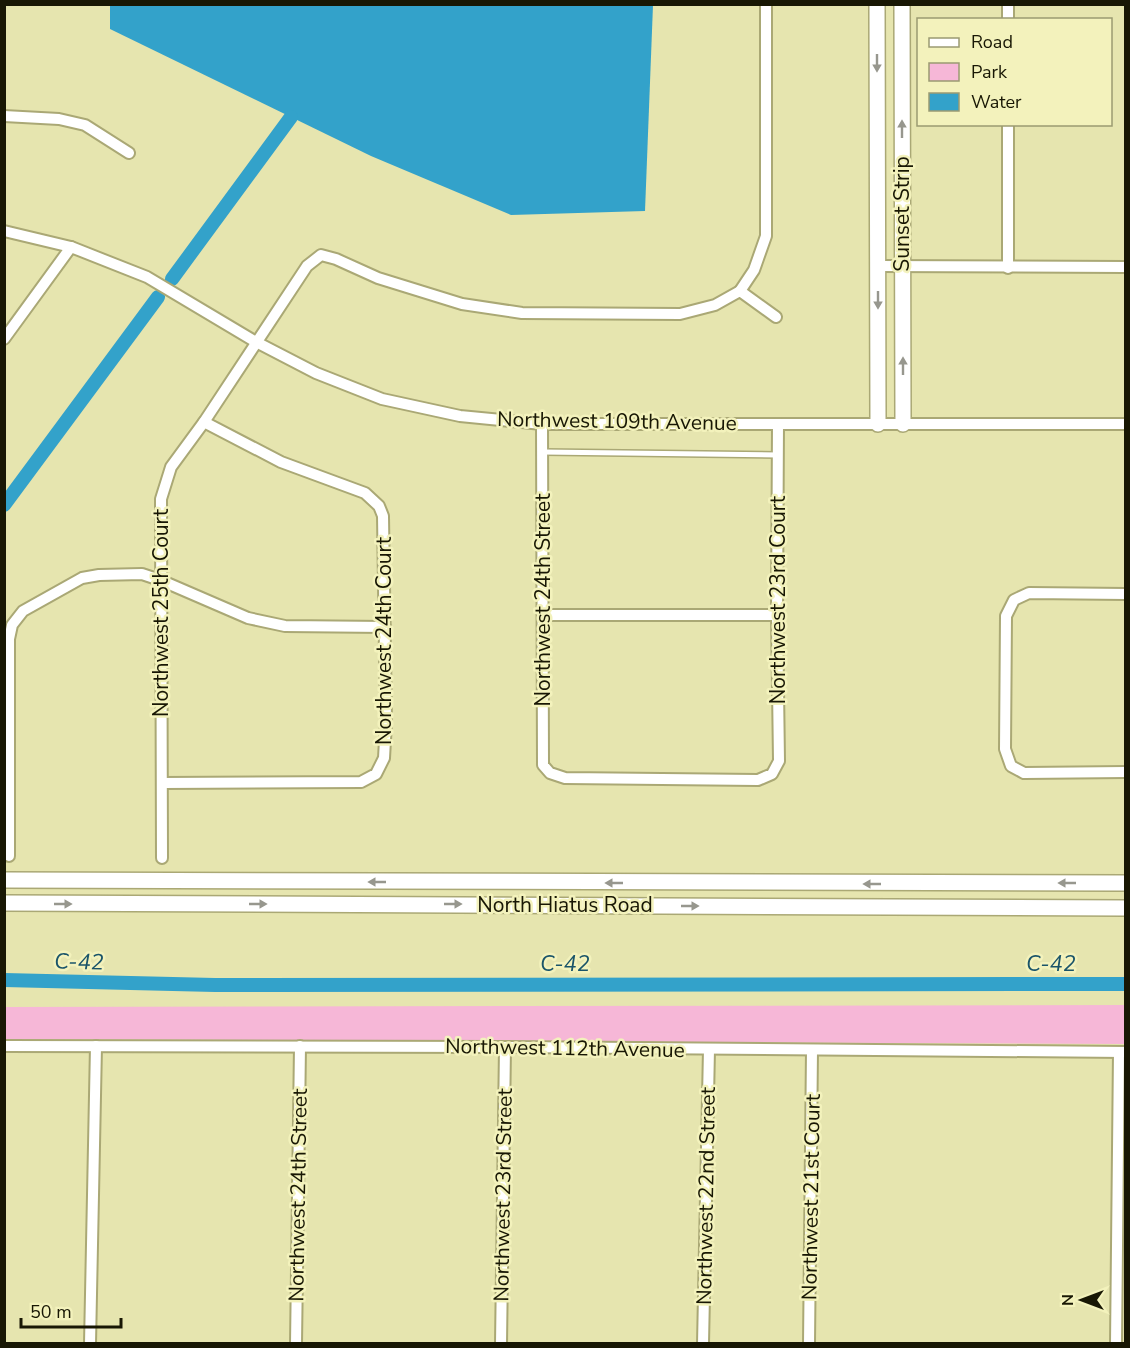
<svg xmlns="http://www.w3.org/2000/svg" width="1130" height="1348" viewBox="0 0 1130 1348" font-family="'Nunito Sans',sans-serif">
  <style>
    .green { fill: #f6b7d7 }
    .water { fill: #33a2ca }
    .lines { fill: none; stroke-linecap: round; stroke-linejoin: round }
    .canal { stroke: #33a2ca; stroke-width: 14 }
    .lane-casing { stroke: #aaa875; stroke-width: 8 }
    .street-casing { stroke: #aaa875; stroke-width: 14 }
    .secondary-casing { stroke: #aaa875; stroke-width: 18 }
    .lane { stroke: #fff; stroke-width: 5 }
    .street { stroke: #fff; stroke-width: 10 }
    .secondary { stroke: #fff; stroke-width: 15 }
    .oneway { fill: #97978e }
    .labels { text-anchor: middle; stroke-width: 5; stroke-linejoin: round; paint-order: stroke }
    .street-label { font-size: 21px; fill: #181704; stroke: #f3f2bc }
    .water-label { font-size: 22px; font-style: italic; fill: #1a5469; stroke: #f3f2bc }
  </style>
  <rect width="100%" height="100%" fill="#e6e5af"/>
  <polygon class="green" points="1126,1005 1125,1044 4,1039 5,1007"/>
  <polygon class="water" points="110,5 653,5 645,211 511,215 371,156 110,29"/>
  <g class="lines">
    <g class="canal">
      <polyline points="172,279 291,117"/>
      <polyline points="4,505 158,297"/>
      <polyline points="4,980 215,985 1126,984"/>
    </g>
    <defs>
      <polyline id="lane" points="543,452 778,455"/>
      <g id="street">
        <polyline points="1008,20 1008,4"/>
        <polyline points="4,116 59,119 85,125 129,153"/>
        <polyline points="4,231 71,247 147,277 256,342 316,373 382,399 460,416 542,424 1126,424"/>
        <polyline points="877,266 1126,267"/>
        <polyline points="1008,268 1008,124"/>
        <polyline points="740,291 754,270 766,236 766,4"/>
        <polyline points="4,339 71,247"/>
        <polyline points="542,424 543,765 550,773 565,778 758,780 772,774 779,761 777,615 778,424"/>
        <polyline points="1126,594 1029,593 1014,600 1006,616 1005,749 1011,766 1024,773 1126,772"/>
        <polyline points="544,615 777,615"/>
        <polyline points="162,783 361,782 376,774 384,758 386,722 383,516 379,506 365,493 281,462 204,422"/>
        <polyline points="9,856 9,639 12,625 23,611 82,578 99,575 142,574 160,580 248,618 285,626 385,627"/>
        <polyline points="162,858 161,499 171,467 204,422 307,266 321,255 336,259 378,278 462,304 522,313 680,314 715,305 740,291 776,317"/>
        <polyline points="4,1046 505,1047 1126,1052"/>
        <polyline points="90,1344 96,1046"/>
        <polyline points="296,1344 300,1046"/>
        <polyline points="501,1344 505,1047"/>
        <polyline points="703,1344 709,1049"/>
        <polyline points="809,1344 812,1050"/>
        <polyline points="1116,1344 1119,1052"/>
      </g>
      <g id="secondary">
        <polyline points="877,4 878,424"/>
        <polyline points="902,4 903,424"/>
        <polyline points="4,880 1126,883"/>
        <polyline points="4,903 1126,908"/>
      </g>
    </defs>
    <use href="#lane" class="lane-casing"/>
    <use href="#street" class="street-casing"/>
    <use href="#secondary" class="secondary-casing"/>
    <use href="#lane" class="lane"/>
    <use href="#street" class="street"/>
    <use href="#secondary" class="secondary"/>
  </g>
  <defs><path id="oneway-solid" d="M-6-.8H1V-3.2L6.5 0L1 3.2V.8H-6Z" transform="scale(1.5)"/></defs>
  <g class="oneway">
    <use href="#oneway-solid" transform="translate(877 63) rotate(90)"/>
    <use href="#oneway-solid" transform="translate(902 129) rotate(-90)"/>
    <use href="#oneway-solid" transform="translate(878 300) rotate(90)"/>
    <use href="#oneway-solid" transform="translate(903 366) rotate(-90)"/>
    <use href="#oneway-solid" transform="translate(377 882) rotate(-180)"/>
    <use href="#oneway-solid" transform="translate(614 883) rotate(-180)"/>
    <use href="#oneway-solid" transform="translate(1067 883) rotate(180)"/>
    <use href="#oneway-solid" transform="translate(872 884) rotate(-180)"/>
    <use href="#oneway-solid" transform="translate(63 904)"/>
    <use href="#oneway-solid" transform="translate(258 904)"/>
    <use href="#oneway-solid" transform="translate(453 904)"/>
    <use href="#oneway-solid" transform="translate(690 906)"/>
  </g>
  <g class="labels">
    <g class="street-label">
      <text transform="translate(902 214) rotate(-90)" y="7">Sunset Strip</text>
      <text transform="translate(617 421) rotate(1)" y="7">Northwest 109th Avenue</text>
      <text transform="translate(543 600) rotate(-90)" y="7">Northwest 24th Street</text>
      <text transform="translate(778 600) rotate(-90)" y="7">Northwest 23rd Court</text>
      <text transform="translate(161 613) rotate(-90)" y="7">Northwest 25th Court</text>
      <text transform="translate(384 641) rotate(-90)" y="7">Northwest 24th Court</text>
      <text x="565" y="912">North Hiatus Road</text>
      <text transform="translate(565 1048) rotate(1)" y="7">Northwest 112th Avenue</text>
      <text transform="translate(298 1195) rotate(-89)" y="7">Northwest 24th Street</text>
      <text transform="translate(503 1195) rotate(-89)" y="7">Northwest 23rd Street</text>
      <text transform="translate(706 1196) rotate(-89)" y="7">Northwest 22nd Street</text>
      <text transform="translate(811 1197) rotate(-89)" y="7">Northwest 21st Court</text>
    </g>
    <g class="water-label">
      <text transform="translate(79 961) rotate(1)" y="8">C-42</text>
      <text x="565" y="971">C-42</text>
      <text x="1051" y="971">C-42</text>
    </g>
  </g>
  <rect width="1130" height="1348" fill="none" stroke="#181704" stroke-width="12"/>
  <rect x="917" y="18" width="195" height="108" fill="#f3f2bc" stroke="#9b9a72" stroke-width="1.5"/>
  <rect x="929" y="38" width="30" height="9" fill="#ffffff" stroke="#9b9a72" stroke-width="1.5"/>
  <text x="971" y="48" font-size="18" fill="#181704">Road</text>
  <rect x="929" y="63" width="30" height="18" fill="#f6b7d7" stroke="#9b9a72" stroke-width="1.5"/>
  <text x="971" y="78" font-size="18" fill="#181704">Park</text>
  <rect x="929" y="93" width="30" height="18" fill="#33a2ca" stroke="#9b9a72" stroke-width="1.5"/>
  <text x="971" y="108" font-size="18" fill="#181704">Water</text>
  <g transform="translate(1082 1300) rotate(270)" stroke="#f3f2bc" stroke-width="4.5" paint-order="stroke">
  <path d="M0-4.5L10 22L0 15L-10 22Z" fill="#181704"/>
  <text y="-9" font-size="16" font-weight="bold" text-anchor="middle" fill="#181704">N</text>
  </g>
  <path d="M21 1318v9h100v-9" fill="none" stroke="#181704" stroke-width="3"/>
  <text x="30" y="1318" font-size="18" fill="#181704" stroke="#f3f2bc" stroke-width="4.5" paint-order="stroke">50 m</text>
</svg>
